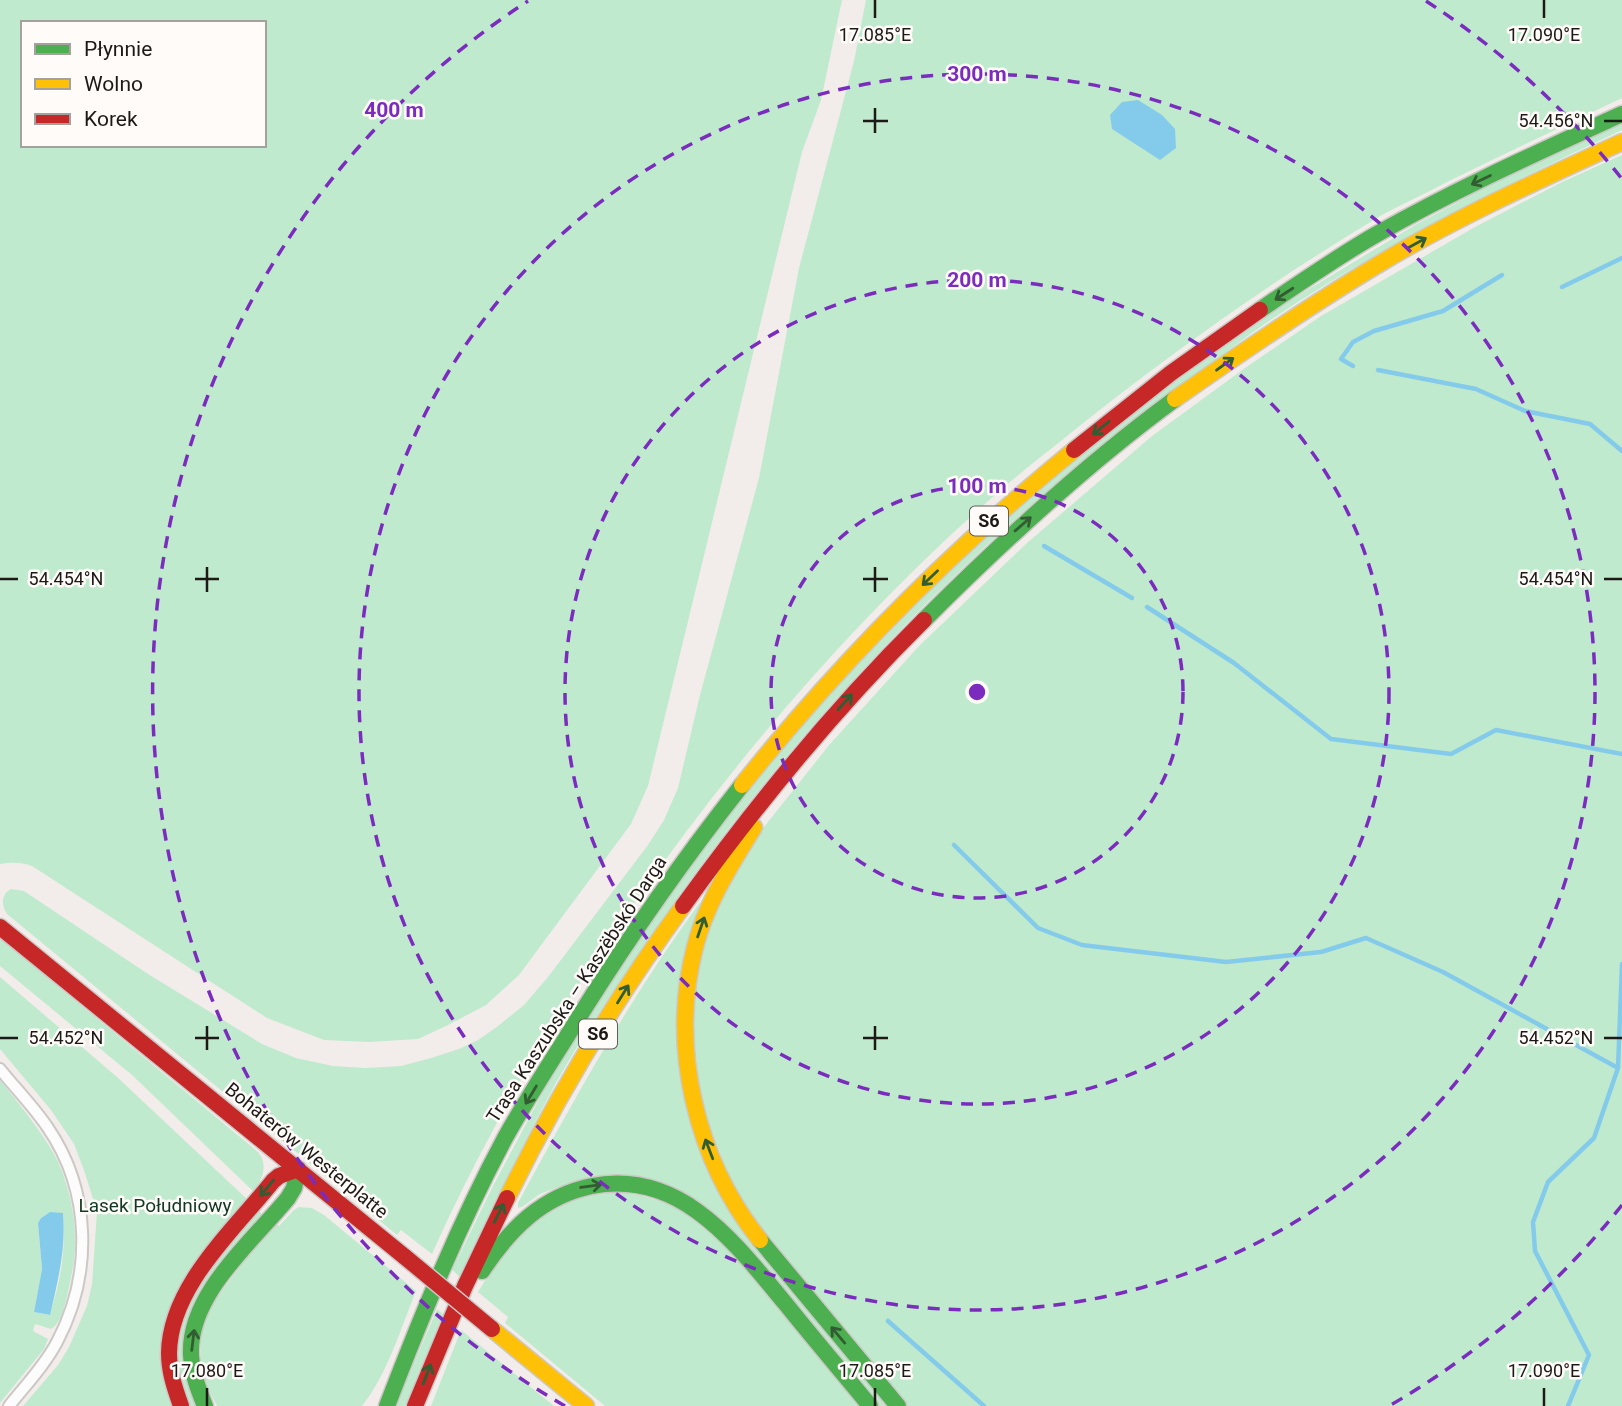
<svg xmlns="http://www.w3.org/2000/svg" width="1622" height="1406" viewBox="0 0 1622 1406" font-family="Roboto,sans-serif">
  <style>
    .green { fill: #c0eacd; fill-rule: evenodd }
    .water { fill: #84cbeb }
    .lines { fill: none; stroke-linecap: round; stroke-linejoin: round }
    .stream { stroke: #84cbeb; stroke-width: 4.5 }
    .street-casing { stroke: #ccc8c6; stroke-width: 14 }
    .fast-casing { stroke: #ccc8c6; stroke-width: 19 }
    .slow-casing { stroke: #ccc8c6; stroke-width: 19 }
    .jam-casing { stroke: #ccc8c6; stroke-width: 19 }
    .street { stroke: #fdfcfc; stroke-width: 10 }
    .fast { stroke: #4caf50; stroke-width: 16 }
    .slow { stroke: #ffc107; stroke-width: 16 }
    .jam { stroke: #c62828; stroke-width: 16 }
    .jam-bridge-casing { stroke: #ccc8c6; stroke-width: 19; stroke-linecap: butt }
    .jam-bridge { stroke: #c62828; stroke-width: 16 }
    .oneway { stroke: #325c31 }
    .ticks { fill: none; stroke: #1c1917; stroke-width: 2.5 }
    .ring { fill: none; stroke: #7b2cbf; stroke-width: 3.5; stroke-dasharray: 12 9 }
    .labels { text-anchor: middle; stroke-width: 5; stroke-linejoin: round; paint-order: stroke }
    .shield { fill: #fffbf9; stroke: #605d5b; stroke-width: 2 }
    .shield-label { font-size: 18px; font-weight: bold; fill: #1c1917 }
    .street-label { font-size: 19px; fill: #1c1917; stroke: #fffbf9 }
    .park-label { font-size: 19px; fill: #113823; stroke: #fffbf9 }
    .ticks-label { font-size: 18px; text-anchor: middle; fill: #1c1917; stroke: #fffbf9; stroke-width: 5; stroke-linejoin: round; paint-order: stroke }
    .centre { fill: #7b2cbf; stroke: #fffbf9; stroke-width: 3.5 }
    .ring-label { font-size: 21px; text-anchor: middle; font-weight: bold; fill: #7b2cbf; stroke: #fffbf9; stroke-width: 5; stroke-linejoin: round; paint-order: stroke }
  </style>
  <rect width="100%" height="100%" fill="#f2edea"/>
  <g class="green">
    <path d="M0 0H842L821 100 802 152 648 786 631 824 519 975 486 1005 448 1025 418 1039 369 1042 324 1040 267 1018 32 866C21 862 12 862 0 864ZM23 23H264V145H23Z"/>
    <path d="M866 0H1622V98C1563 126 1504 154 1445 183 1423 195 1399 205 1377 218 1272 281 1172 352 1077 428 1055 446 1032 463 1010 482 868 604 744 747 636 901 604 947 571 994 542 1043 502 1111 464 1182 432 1254L401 1230 397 1235 7 914C1 905 1 894 11 889L24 891 148 974 202 1007 262 1044 296 1058 333 1066 365 1068 401 1066 431 1058 459 1049 478 1040 498 1026 524 1005 548 977 648 845 664 820 678 788 700 695 759 478 799 268 854 61Z"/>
    <path d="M1622 120V130C1503 186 1385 244 1275 317 1243 339 1211 363 1180 386 1155 405 1130 422 1106 441 930 585 775 752 648 940 617 986 584 1033 557 1081 522 1145 490 1211 460 1277L452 1270 493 1186 551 1077 598 1000 715 832 825 698 981 539 1103 434 1271 312 1415 225 1530 164Z"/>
    <polygon points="1622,155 1622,1406 906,1406 765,1235 745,1205 729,1176 702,1107 693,1031 696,981 706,940 715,911 748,847 830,744 919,646 1027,543 1152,436 1245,368 1321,316 1475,227 1562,182"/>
    <path d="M701 901 694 923 677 1033 678 1066 684 1097 694 1137 709 1172 887 1406H879L694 1198 569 1183 540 1194 522 1207 518 1208V1203C574 1099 631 996 701 901Z"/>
    <path d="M0 938 258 1152C269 1166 262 1178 254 1192L132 1075 0 966Z"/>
    <path d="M0 977 117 1077 249 1201 168 1314C157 1350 160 1370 171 1406H23L58 1365 69 1347 87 1306 92 1284 97 1212 85 1173 74 1144 51 1110 0 1049Z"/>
    <path d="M0 1080C19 1104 39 1128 54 1154 67 1177 76 1216 75 1243 75 1259 72 1275 68 1291 66 1302 61 1324 51 1329L35 1324 33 1331 48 1339 44 1349 0 1403ZM48 1213H63C66 1248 61 1283 49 1315L34 1312 42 1269 38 1223 41 1218Z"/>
    <path d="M618 1192 639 1195 669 1204 687 1213 730 1251 860 1406H605L505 1323 508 1317 478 1292C486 1279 493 1266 501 1254 529 1214 571 1195 618 1192Z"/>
    <path d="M299 1207 312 1208 324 1215 416 1291C401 1328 387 1375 362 1406H217L204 1381 201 1361V1337L207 1311 273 1222 279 1226 294 1210Z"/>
    <polygon points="257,1209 263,1215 201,1293 197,1406 188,1406 178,1378 178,1329 191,1295"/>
    <polygon points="437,1309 443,1314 405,1406 396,1406"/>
    <polygon points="461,1330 554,1406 431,1406"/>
  </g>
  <g class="water">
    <polygon points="1138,100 1162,115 1175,129 1176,148 1160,160 1112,129 1110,115 1122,102"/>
    <path d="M50 1212 63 1213C66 1250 58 1280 50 1315L34 1312 42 1269 38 1223 41 1218Z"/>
  </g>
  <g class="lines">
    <g class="stream">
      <polyline points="1562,287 1622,258"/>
      <polyline points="1353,366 1341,359 1353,342 1374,331 1443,311 1502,275"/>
      <polyline points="1378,370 1476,389 1525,411 1590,424 1622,451"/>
      <polyline points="1044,546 1132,598"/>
      <polyline points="1147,607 1234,663 1331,739 1451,754 1496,730 1622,754"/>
      <polyline points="954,845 1038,928 1082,945 1226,962 1321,952 1366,938 1443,972 1618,1068 1594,1138 1548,1182 1533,1222 1535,1251 1589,1355 1568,1406"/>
      <polyline points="1618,1068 1622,964"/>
      <polyline points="888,1321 984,1406"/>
    </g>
    <defs>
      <path id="street" d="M0 1069C16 1089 34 1107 48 1128 91 1191 93 1274 57 1342 45 1365 25 1386 9 1406"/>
      <g id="fast">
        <path d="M1260 310C1298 284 1337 257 1377 234 1456 189 1539 152 1622 114"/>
        <path d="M924 620C1003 541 1085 465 1175 399"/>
        <polyline points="760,1240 898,1406"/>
        <path d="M482 1271C509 1230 542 1196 592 1186 681 1169 735 1243 785 1303 813 1338 842 1372 870 1406"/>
        <path d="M205 1406C198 1389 192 1373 191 1355 188 1294 253 1241 288 1198L294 1188 298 1169"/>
        <path d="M387 1406C422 1315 459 1224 505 1138 524 1104 545 1071 566 1038 620 950 678 866 742 785"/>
      </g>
      <g id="slow">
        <path d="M1175 399C1242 352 1309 306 1379 264 1457 217 1540 180 1622 142"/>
        <path d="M742 785C840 662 953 549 1074 450"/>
        <path d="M754 827C731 865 706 903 695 947 669 1047 696 1160 760 1240"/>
        <path d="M507 1198C557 1096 616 998 683 906"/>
        <polyline points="492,1329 586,1406"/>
      </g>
      <g id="jam">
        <polyline points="1074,450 1171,373 1260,310"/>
        <path d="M683 906C756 805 835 708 924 620"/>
        <polyline points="0,927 405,1257"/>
        <path d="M181 1406C175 1389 169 1372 169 1353 170 1286 234 1230 273 1181L279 1176 298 1169"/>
        <polyline points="415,1406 465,1286 507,1198"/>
      </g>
    </defs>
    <use href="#street" class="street-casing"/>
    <use href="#fast" class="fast-casing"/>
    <use href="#slow" class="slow-casing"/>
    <use href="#jam" class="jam-casing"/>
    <use href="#street" class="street"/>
    <use href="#fast" class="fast"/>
    <use href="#slow" class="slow"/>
    <use href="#jam" class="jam"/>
    <defs>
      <polyline id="jam-bridge" points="405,1257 492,1329"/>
    </defs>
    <use href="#jam-bridge" class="jam-bridge-casing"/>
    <use href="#jam-bridge" class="jam-bridge"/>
  </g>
  <defs><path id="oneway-shaft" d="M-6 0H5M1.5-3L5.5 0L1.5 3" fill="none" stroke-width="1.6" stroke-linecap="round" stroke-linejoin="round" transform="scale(1.75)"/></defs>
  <g class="oneway">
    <use href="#oneway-shaft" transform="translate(1481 180) rotate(154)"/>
    <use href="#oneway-shaft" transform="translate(1417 243) rotate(-29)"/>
    <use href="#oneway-shaft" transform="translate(1284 294) rotate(147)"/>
    <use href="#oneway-shaft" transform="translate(1225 364) rotate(-36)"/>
    <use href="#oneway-shaft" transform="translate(1101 428) rotate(141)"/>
    <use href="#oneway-shaft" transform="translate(1023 524) rotate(-41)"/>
    <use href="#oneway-shaft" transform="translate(930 578) rotate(136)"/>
    <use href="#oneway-shaft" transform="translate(845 702) rotate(-48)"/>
    <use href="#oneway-shaft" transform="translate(701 927) rotate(-71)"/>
    <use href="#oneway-shaft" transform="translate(623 994) rotate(-58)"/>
    <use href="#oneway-shaft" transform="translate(531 1095) rotate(121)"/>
    <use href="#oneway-shaft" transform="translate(709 1149) rotate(-111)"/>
    <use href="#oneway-shaft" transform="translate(591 1186) rotate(-8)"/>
    <use href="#oneway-shaft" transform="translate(267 1188) rotate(130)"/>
    <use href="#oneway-shaft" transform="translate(499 1213) rotate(-63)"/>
    <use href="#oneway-shaft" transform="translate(838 1335) rotate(-130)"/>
    <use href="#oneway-shaft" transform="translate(193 1340) rotate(-83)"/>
    <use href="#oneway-shaft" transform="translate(427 1374) rotate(-69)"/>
  </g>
  <path class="ticks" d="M875 0V18M1544 0V18M875 108V133M863 121H888M1604 121H1622M207 567V592M875 567V592M0 579H18M195 579H219M863 579H888M1604 579H1622M207 1026V1050M875 1026V1050M0 1038H18M195 1038H219M863 1038H888M1604 1038H1622M207 1388V1406M875 1388V1406M1544 1388V1406"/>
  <g class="ring">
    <circle cx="977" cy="692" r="206"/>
    <circle cx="977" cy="692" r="412"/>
    <circle cx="977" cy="692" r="618"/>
    <path d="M1622 1205A824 824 0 0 1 1389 1406M565 1406A824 824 0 0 1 528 1M1426 1A824 824 0 0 1 1622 179"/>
  </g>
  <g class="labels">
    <g class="shield">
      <rect x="970" y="506.5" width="38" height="29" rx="5"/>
      <rect x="579" y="1019.5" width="38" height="29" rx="5"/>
    </g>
    <g class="shield-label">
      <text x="989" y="527">S6</text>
      <text x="598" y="1040">S6</text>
    </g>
    <g class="street-label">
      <text transform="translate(576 989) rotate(-57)" y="7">Trasa Kaszubska – Kaszëbskô Darga</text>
      <text transform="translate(307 1150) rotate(39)" y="7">Bohaterów Westerplatte</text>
    </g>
    <g class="park-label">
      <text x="155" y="1212">Lasek Południowy</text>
    </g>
  </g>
  <g class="ticks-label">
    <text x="875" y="41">17.085°E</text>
    <text x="1544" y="41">17.090°E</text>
    <text x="1556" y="127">54.456°N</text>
    <text x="66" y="585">54.454°N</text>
    <text x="1556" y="585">54.454°N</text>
    <text x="66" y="1044">54.452°N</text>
    <text x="1556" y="1044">54.452°N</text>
    <text x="207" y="1377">17.080°E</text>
    <text x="875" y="1377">17.085°E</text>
    <text x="1544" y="1377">17.090°E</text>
  </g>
  <circle cx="977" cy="692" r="10" class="centre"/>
  <g class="ring-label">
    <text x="977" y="81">300 m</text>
    <text x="394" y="117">400 m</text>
    <text x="977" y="287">200 m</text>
    <text x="977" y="493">100 m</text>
  </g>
  <rect x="21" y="21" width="245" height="126" fill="#fffbf9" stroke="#a4a19f" stroke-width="2"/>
  <rect x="35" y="44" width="35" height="10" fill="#4caf50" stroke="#a4a19f" stroke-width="2"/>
  <text x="84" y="56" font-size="21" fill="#1c1917">Płynnie</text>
  <rect x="35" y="79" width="35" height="10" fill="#ffc107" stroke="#a4a19f" stroke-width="2"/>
  <text x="84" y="91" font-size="21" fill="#1c1917">Wolno</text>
  <rect x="35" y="114" width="35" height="10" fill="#c62828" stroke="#a4a19f" stroke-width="2"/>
  <text x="84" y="126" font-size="21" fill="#1c1917">Korek</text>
</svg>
